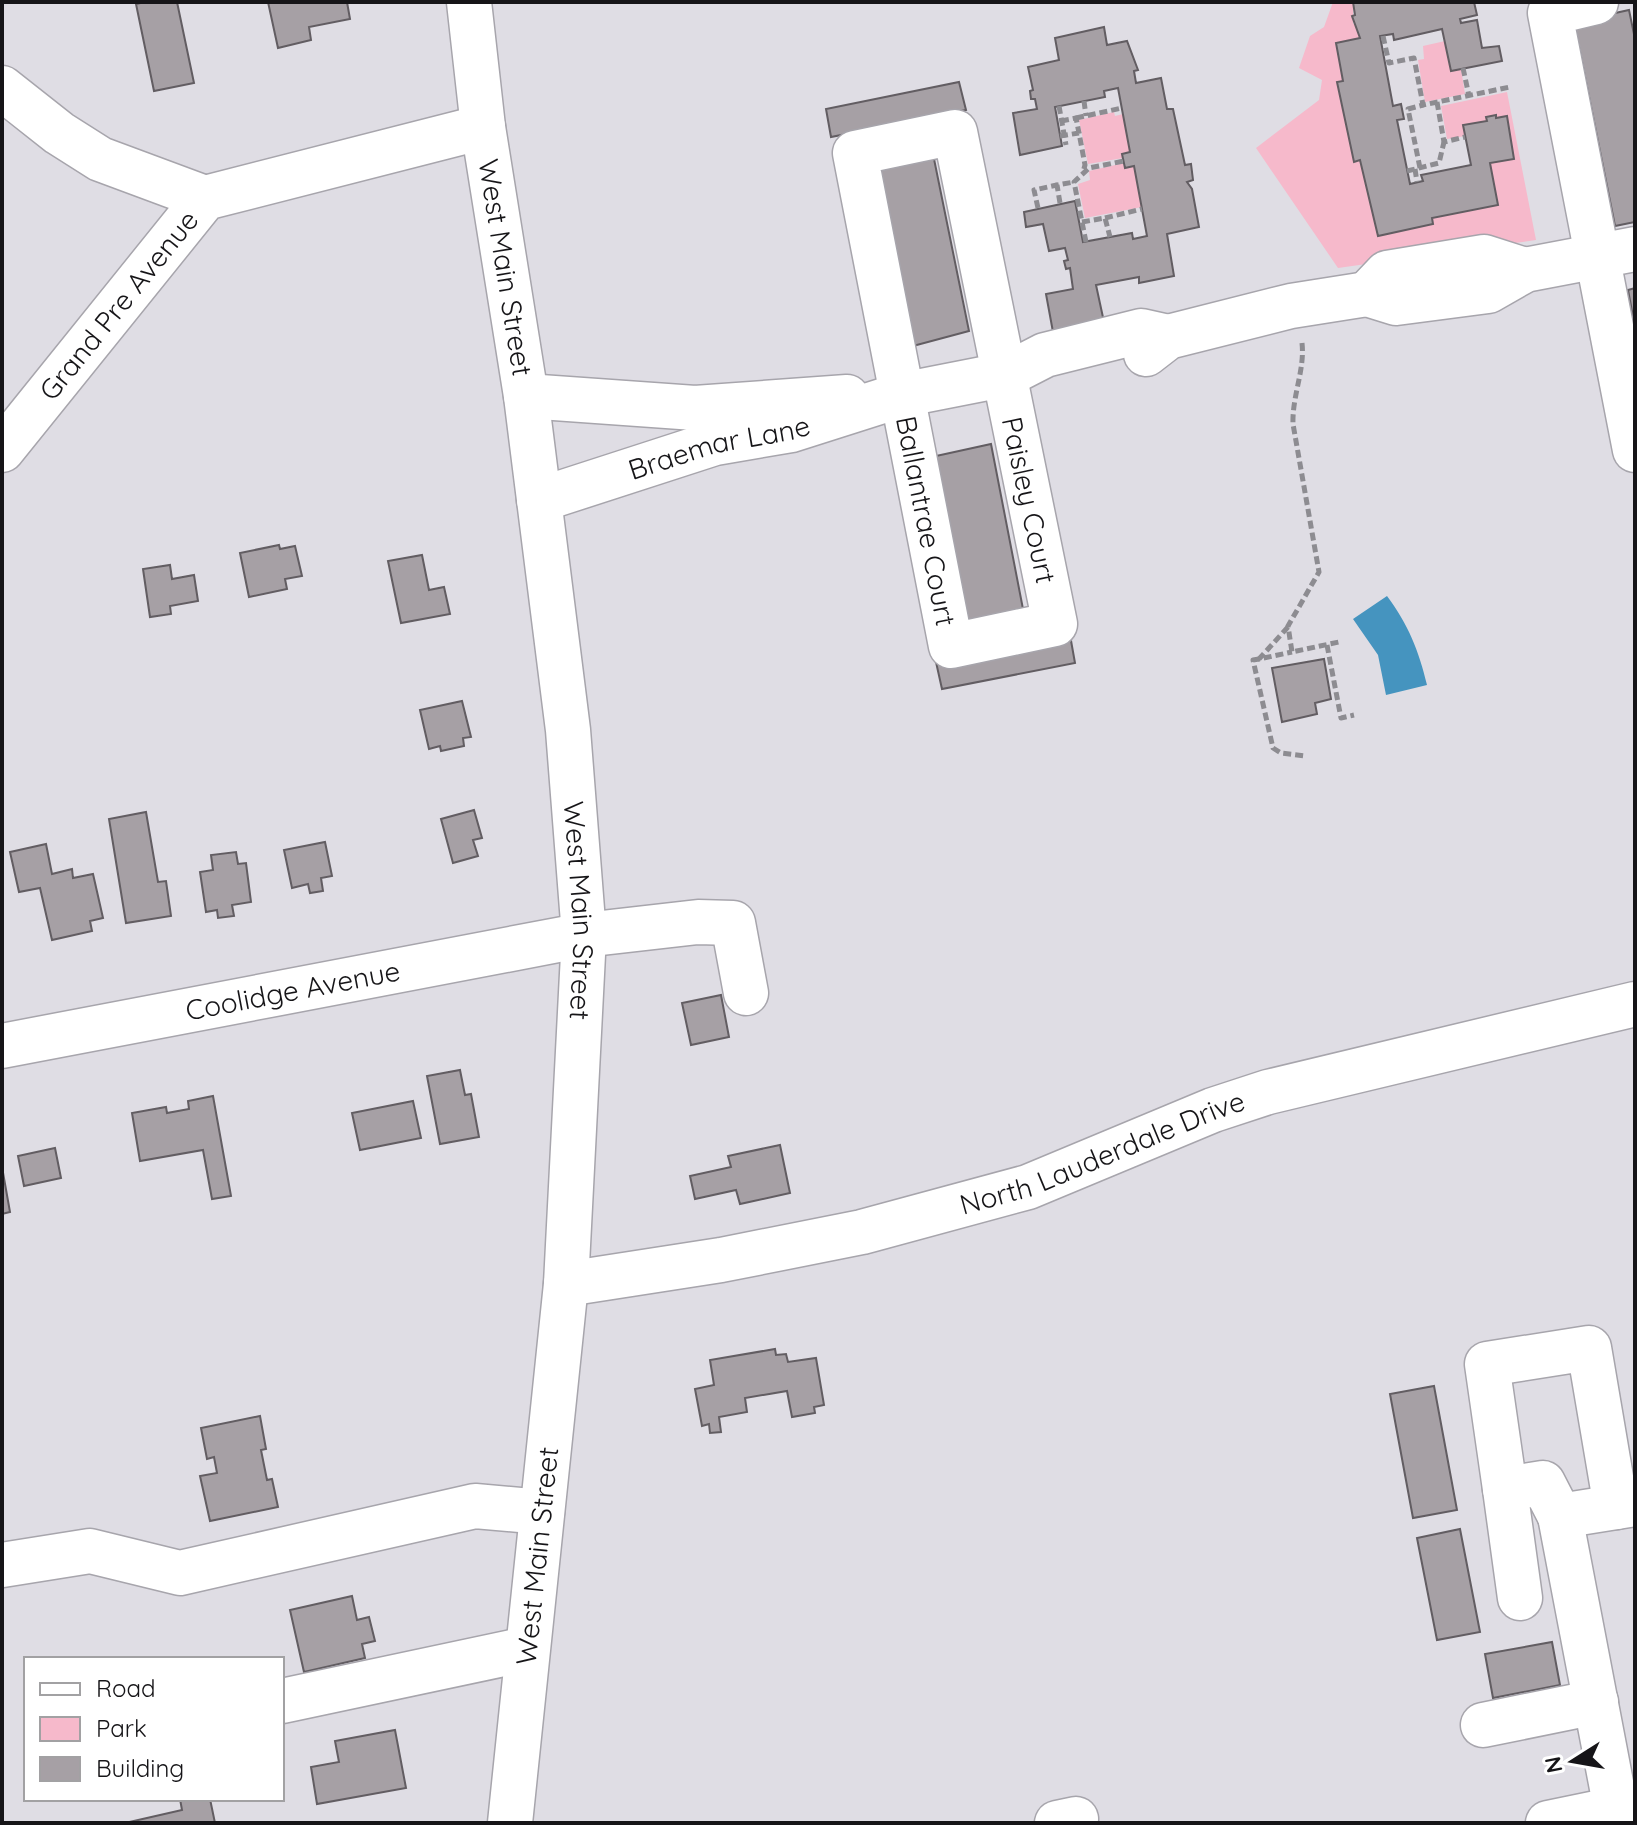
<svg xmlns="http://www.w3.org/2000/svg" width="1637" height="1825" viewBox="0 0 1637 1825" font-family="Quicksand,sans-serif">
  <style>
    .green { fill: #f6b9cb }
    .water { fill: #4594bf }
    .building { fill: #a6a0a5; stroke: #625d62; stroke-width: 2 }
    .lines { fill: none; stroke-linecap: round; stroke-linejoin: round }
    .minor-casing { stroke: #a7a5ac; stroke-width: 47 }
    .major-casing { stroke: #a7a5ac; stroke-width: 47 }
    .path { stroke: #8d8c91; stroke-width: 5; stroke-dasharray: 8 4; stroke-linecap: butt }
    .minor { stroke: #fff; stroke-width: 44 }
    .major { stroke: #fff; stroke-width: 44 }
    .labels { text-anchor: middle; stroke-width: 8; stroke-linejoin: round; paint-order: stroke }
    .street-label { font-size: 28px; fill: #161518; stroke: #fff }
  </style>
  <rect width="100%" height="100%" fill="#dfdde4"/>
  <g class="green">
    <polygon points="1333,2 1353,2 1353,24 1357,23 1360,38 1336,43 1343,81 1337,83 1354,162 1360,160 1378,236 1433,224 1432,218 1490,163 1514,158 1507,117 1496,118 1495,115 1487,117 1487,121 1464,125 1465,136 1447,139 1441,106 1507,92 1536,240 1338,268 1256,148 1319,100 1322,80 1299,68 1310,36 1324,27"/>
    <polygon points="1445,41 1451,70 1461,69 1465,94 1425,102 1418,60 1424,59 1423,46"/>
    <polygon points="1114,112 1115,116 1123,114 1130,152 1122,154 1123,158 1088,164 1079,120"/>
    <polygon points="1124,163 1125,168 1134,166 1142,207 1085,218 1078,184 1090,180 1089,171"/>
  </g>
  <path class="water" d="M1387 596C1408 624 1419 651 1427 685L1386 695 1378 655 1353 619Z"/>
  <g class="building">
    <polygon points="145,2 177,2 194,83 154,91 136,4"/>
    <polygon points="268,2 347,2 350,19 309,27 311,40 278,48"/>
    <polygon points="1353,2 1474,2 1477,15 1460,19 1461,23 1477,20 1482,48 1499,46 1502,61 1451,71 1442,29 1394,40 1393,34 1380,36 1393,106 1401,104 1404,119 1397,120 1410,184 1423,181 1421,175 1471,165 1463,125 1487,121 1486,117 1496,115 1496,118 1507,116 1514,159 1490,163 1498,205 1432,218 1433,224 1378,236 1360,160 1354,162 1337,82 1343,81 1336,43 1360,38 1352,16 1355,15"/>
    <polygon points="1629,10 1635,39 1635,222 1615,226 1574,22"/>
    <polygon points="1104,27 1107,45 1127,41 1138,70 1134,71 1136,83 1161,78 1167,109 1173,109 1185,165 1191,164 1193,180 1187,182 1192,189 1199,227 1167,234 1174,276 1139,283 1139,277 1096,285 1104,322 1053,332 1046,294 1073,289 1070,268 1066,269 1064,261 1068,260 1065,248 1049,251 1043,224 1026,227 1024,212 1075,201 1083,242 1132,233 1133,239 1147,236 1134,166 1125,168 1122,154 1130,152 1118,88 1104,91 1105,97 1055,107 1062,146 1020,155 1013,113 1037,109 1035,99 1031,99 1030,91 1033,90 1028,67 1059,60 1055,38"/>
    <polygon points="959,82 966,110 831,137 826,109"/>
    <polygon points="933,154 969,331 913,346 879,166"/>
    <polygon points="1635,288 1635,327 1628,290"/>
    <polygon points="991,444 1023,609 968,620 936,456"/>
    <polygon points="279,545 280,549 295,546 302,576 285,579 287,589 249,597 240,553"/>
    <polygon points="422,555 429,590 444,587 450,614 401,623 388,561"/>
    <polygon points="170,565 172,579 194,575 198,601 170,606 171,614 150,617 143,569"/>
    <polygon points="1070,635 1075,663 942,689 936,662"/>
    <polygon points="1324,659 1331,699 1315,703 1317,714 1282,722 1272,668"/>
    <polygon points="462,701 471,737 463,738 464,746 441,751 440,746 429,749 420,710"/>
    <polygon points="474,810 482,838 473,840 478,856 453,863 441,819"/>
    <polygon points="146,812 158,882 166,881 171,916 126,923 109,819"/>
    <polygon points="325,842 332,876 321,878 323,891 310,893 308,884 292,888 284,850"/>
    <polygon points="46,844 52,874 72,869 73,878 93,874 103,918 90,921 92,931 52,940 40,888 19,892 10,852"/>
    <polygon points="236,852 238,864 246,863 251,902 232,905 234,916 218,918 217,910 206,912 200,872 213,870 211,855"/>
    <polygon points="721,995 729,1037 691,1045 682,1003"/>
    <polygon points="460,1070 465,1095 471,1094 479,1137 440,1144 427,1076"/>
    <polygon points="213,1096 231,1196 212,1199 203,1150 140,1161 132,1113 166,1107 167,1113 189,1109 188,1101"/>
    <polygon points="413,1101 421,1138 360,1150 352,1113"/>
    <polygon points="780,1145 790,1193 740,1204 736,1190 695,1199 690,1176 731,1167 728,1156"/>
    <polygon points="55,1148 61,1178 24,1186 18,1156"/>
    <polygon points="2,1167 10,1212 2,1214"/>
    <polygon points="775,1349 776,1355 786,1354 788,1362 816,1358 824,1405 814,1407 815,1413 792,1417 787,1391 745,1398 747,1412 719,1417 721,1432 710,1433 709,1424 702,1426 695,1389 714,1385 710,1360"/>
    <polygon points="1434,1386 1457,1510 1413,1518 1390,1394"/>
    <polygon points="260,1416 266,1449 261,1450 267,1480 272,1479 278,1507 210,1521 200,1476 217,1473 214,1457 207,1459 201,1428"/>
    <polygon points="1460,1529 1480,1632 1437,1640 1417,1538"/>
    <polygon points="352,1596 357,1620 369,1617 375,1641 362,1644 365,1658 304,1672 290,1610"/>
    <polygon points="1552,1642 1560,1685 1493,1698 1485,1654"/>
    <polygon points="395,1730 406,1788 317,1804 311,1767 339,1762 335,1741"/>
    <polygon points="180,1799 210,1799 215,1823 125,1823 182,1810"/>
  </g>
  <g class="lines">
    <defs>
      <g id="minor">
        <polyline points="1596,2 1550,13 1635,450"/>
        <polyline points="2,88 59,133 100,159 205,198"/>
        <polygon points="955,132 1055,624 951,646 855,153"/>
        <polyline points="1367,294 1387,273 1484,257 1525,270"/>
        <polyline points="1146,354 1168,337 1291,306 1367,294 1396,303 1488,291 1525,270 1635,249"/>
        <polyline points="526,396 695,408 847,397"/>
        <path id="s1" d="M2 450 205 198 483 127"/>
        <path id="s2" d="M539 500 715 443 791 430 901 395 1008 374 1045 355 1141 331 1168 337"/>
        <path id="s3" d="M2 1046 584 935 698 922 733 923 746 993"/>
        <path id="s4" d="M566 1284 721 1260 862 1232 1028 1187 1213 1110 1268 1092 1635 1004"/>
        <polyline points="1505,1489 1487,1364 1589,1348 1616,1507"/>
        <polyline points="2,1565 90,1551 180,1573 475,1506 542,1512"/>
        <polyline points="1520,1598 1505,1489 1543,1483 1560,1516"/>
        <polyline points="282,1701 527,1649"/>
        <polyline points="1483,1725 1596,1702"/>
        <polyline points="1616,1809 1560,1516 1635,1504"/>
        <polyline points="1057,1823 1076,1819"/>
        <polyline points="1548,1823 1635,1805"/>
      </g>
      <g id="major">
        <path id="s5" d="M469 2 483 127 526 396 568 730 584 935 566 1284 510 1823"/>
      </g>
    </defs>
    <use href="#minor" class="minor-casing"/>
    <use href="#major" class="major-casing"/>
    <g class="path">
      <polyline points="1383,36 1389,63 1414,58 1423,105 1510,87"/>
      <polyline points="1463,68 1469,96"/>
      <polyline points="1084,101 1086,116"/>
      <polyline points="1437,102 1444,142 1465,137"/>
      <polyline points="1059,106 1066,145"/>
      <polyline points="1076,118 1122,108"/>
      <polyline points="1061,121 1076,118 1079,133"/>
      <polyline points="1060,136 1079,133 1085,165 1083,172"/>
      <polyline points="1420,168 1408,109 1423,105"/>
      <polyline points="1415,169 1417,182"/>
      <polyline points="1407,171 1439,163 1444,142"/>
      <polyline points="1060,203 1057,185 1074,182"/>
      <polyline points="1038,208 1034,190 1057,185"/>
      <polyline points="1105,218 1142,209"/>
      <polyline points="1082,222 1105,218 1110,237"/>
      <polyline points="1086,242 1074,182 1089,168 1124,161"/>
      <path d="M1302 343C1305 370 1292 396 1293 424L1319 572 1288 626 1292 652 1339 642"/>
      <polyline points="1288,627 1259,659 1292,652"/>
      <polyline points="1327,645 1341,718 1354,715"/>
      <polyline points="1259,659 1253,660 1273,748 1281,753 1306,756"/>
    </g>
    <use href="#minor" class="minor"/>
    <use href="#major" class="major"/>
  </g>
  <g class="labels">
    <g class="street-label">
      <text dy="10" stroke="none"><textPath href="#s5" startOffset="268">West Main Street</textPath></text>
      <text dy="10" stroke="none"><textPath href="#s1" startOffset="186">Grand Pre Avenue</textPath></text>
      <text dy="10" stroke="none"><textPath href="#s2" startOffset="188">Braemar Lane</textPath></text>
      <text transform="translate(1029 500) rotate(78)" y="10">Paisley Court</text>
      <text transform="translate(926 521) rotate(79)" y="10">Ballantrae Court</text>
      <text dy="10" stroke="none"><textPath href="#s5" startOffset="916">West Main Street</textPath></text>
      <text dy="10" stroke="none"><textPath href="#s3" startOffset="296">Coolidge Avenue</textPath></text>
      <text dy="10" stroke="none"><textPath href="#s4" startOffset="554">North Lauderdale Drive</textPath></text>
      <text transform="translate(537 1556) rotate(-84)" y="10">West Main Street</text>
    </g>
  </g>
  <rect width="1637" height="1825" fill="none" stroke="#161518" stroke-width="8"/>
  <rect x="24" y="1657" width="260" height="144" fill="#ffffff" stroke="#a2a1a3" stroke-width="2"/>
  <rect x="40" y="1683" width="40" height="12" fill="#ffffff" stroke="#a2a1a3" stroke-width="2"/>
  <text x="96" y="1697" font-size="24" fill="#161518">Road</text>
  <rect x="40" y="1717" width="40" height="24" fill="#f6b9cb" stroke="#a2a1a3" stroke-width="2"/>
  <text x="96" y="1737" font-size="24" fill="#161518">Park</text>
  <rect x="40" y="1757" width="40" height="24" fill="#a6a0a5" stroke="#a2a1a3" stroke-width="2"/>
  <text x="96" y="1777" font-size="24" fill="#161518">Building</text>
  <g transform="translate(1573 1761) rotate(259)" stroke="#ffffff" stroke-width="6" paint-order="stroke">
  <path d="M0-6L14 30L0 20L-14 30Z" fill="#161518"/>
  <text y="-12" font-size="22" font-weight="bold" text-anchor="middle" fill="#161518">N</text>
  </g>
</svg>
